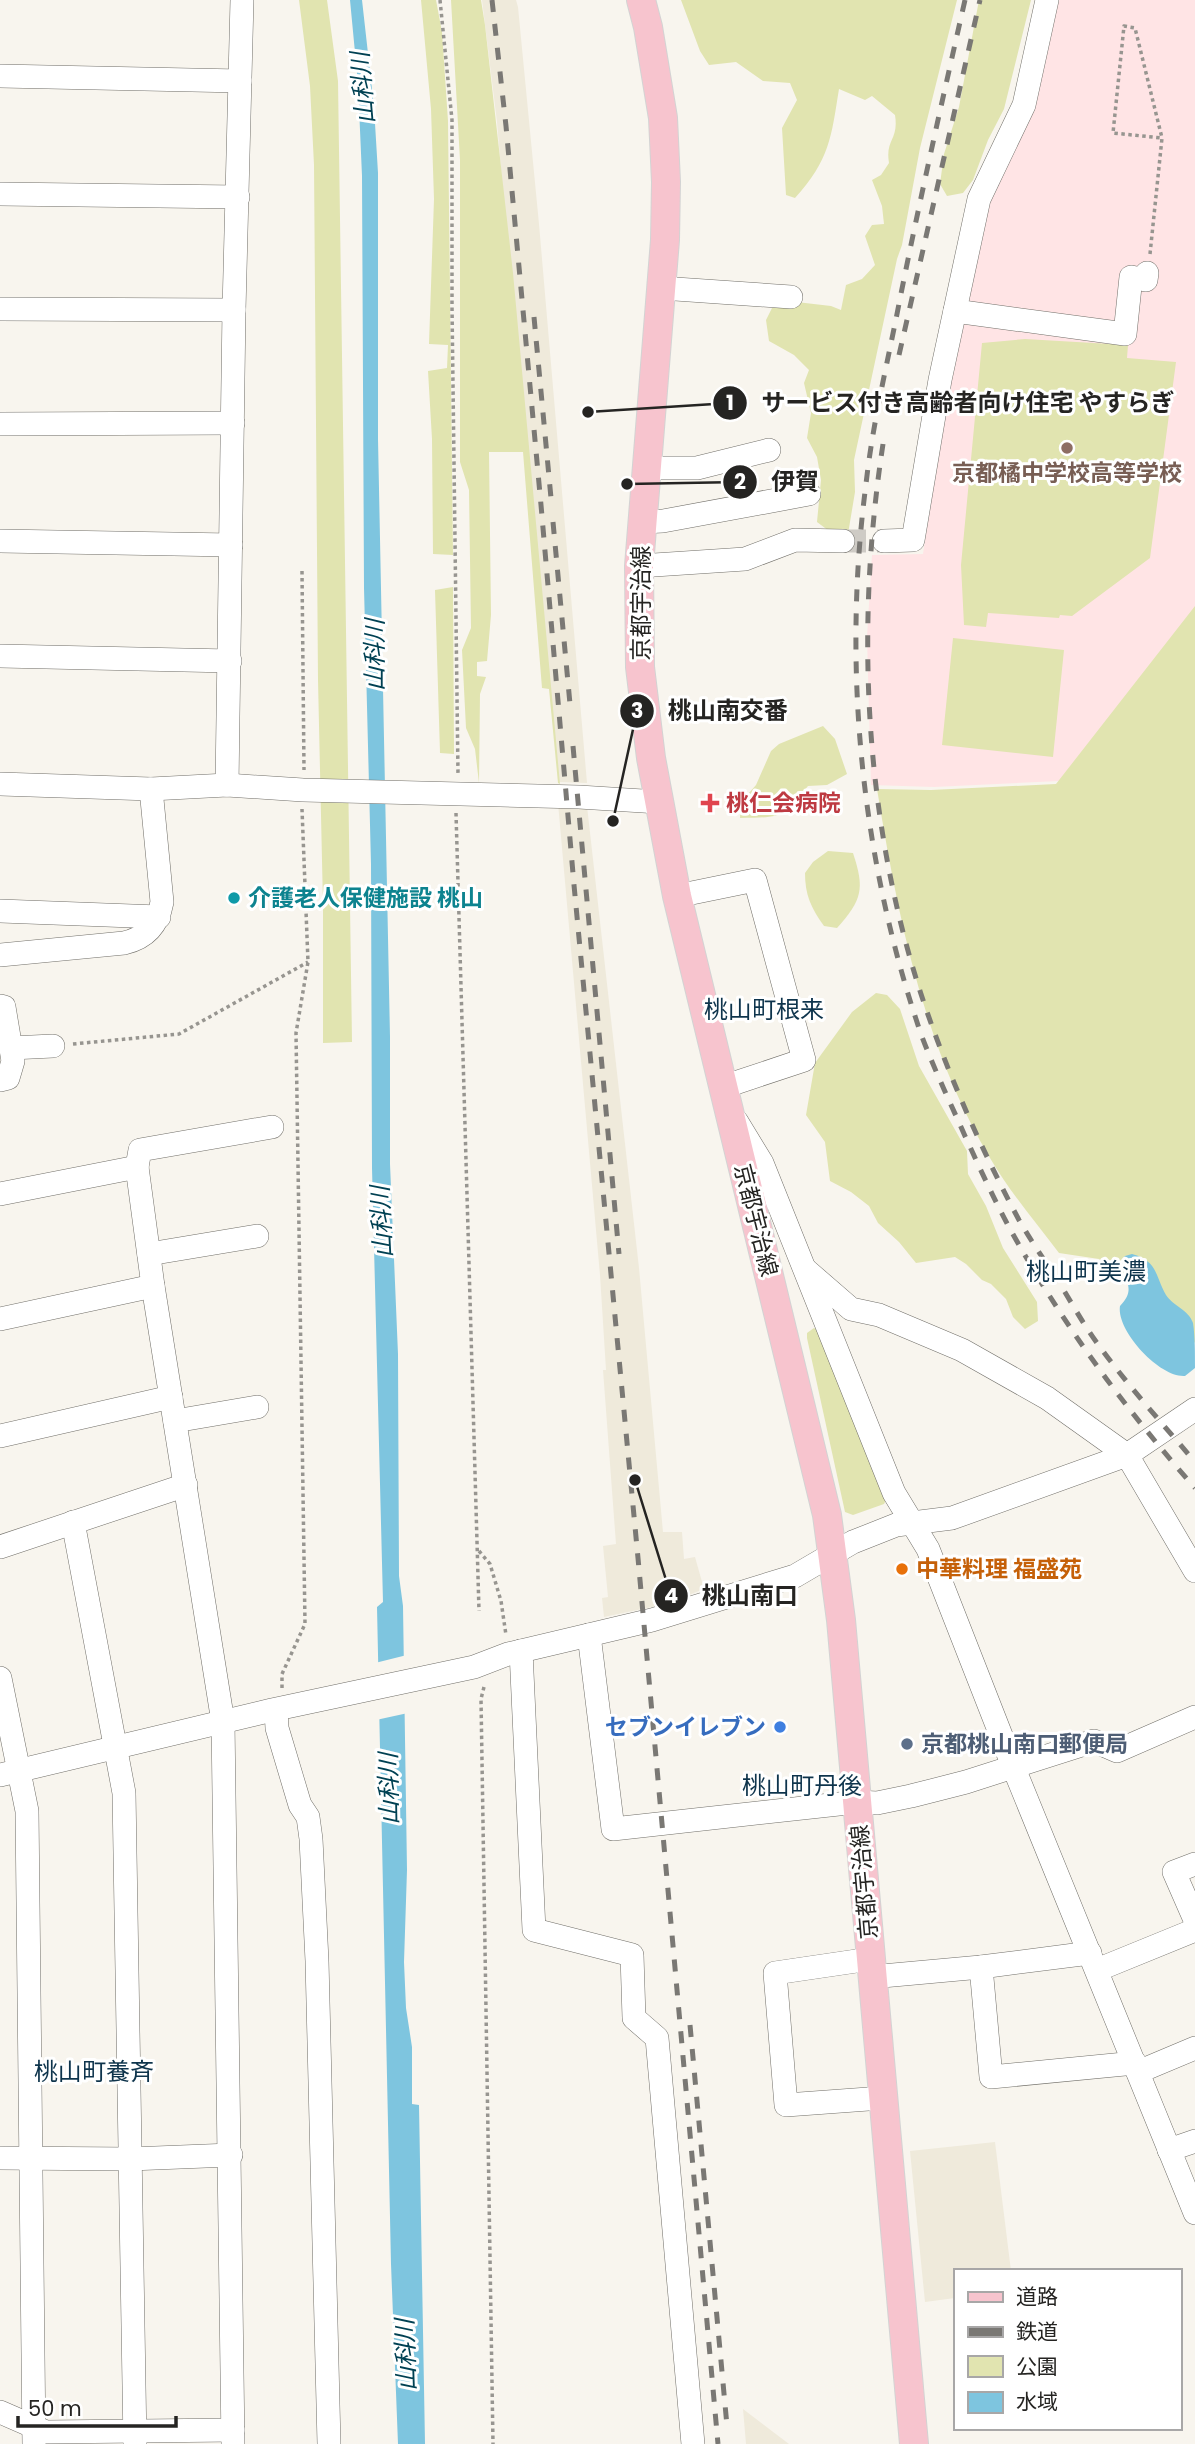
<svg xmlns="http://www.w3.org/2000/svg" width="1195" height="2444" viewBox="0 0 1195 2444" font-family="Poppins,'Noto Sans JP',sans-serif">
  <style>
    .built { fill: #efeadb }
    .education { fill: #ffe4e5 }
    .green { fill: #e1e4b0 }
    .water { fill: #7ec5df }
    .pier { fill: #f8f5ee }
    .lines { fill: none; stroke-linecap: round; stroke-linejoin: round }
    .minor-tunnel { stroke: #cecbc5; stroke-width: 23; stroke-dasharray: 23 11; stroke-linecap: butt }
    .minor-casing { stroke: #716f69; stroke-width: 24 }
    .major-casing { stroke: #d3d3d3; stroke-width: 30 }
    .path { stroke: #979590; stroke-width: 3.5; stroke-dasharray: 3.5 3.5; stroke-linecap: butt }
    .minor { stroke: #fff; stroke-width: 23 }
    .major { stroke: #f7c4ce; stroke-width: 28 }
    .rail { stroke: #7a7874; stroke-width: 5; stroke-dasharray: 12 12; stroke-linecap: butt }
    .education-dot { fill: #8d6e63; stroke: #fff; stroke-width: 2.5 }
    .health-dot { fill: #e0444e; stroke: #fff; stroke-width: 2.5 }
    .culture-dot { fill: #0f9aa8; stroke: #fff; stroke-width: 2.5 }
    .food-dot { fill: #e8710a; stroke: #fff; stroke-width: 2.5 }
    .shop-dot { fill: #3f7fe0; stroke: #fff; stroke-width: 2.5 }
    .service-dot { fill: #5c6f8a; stroke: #fff; stroke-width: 2.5 }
    .labels { text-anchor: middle; stroke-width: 6; stroke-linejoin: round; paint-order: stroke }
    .education-label { font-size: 23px; font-weight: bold; fill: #785e54; stroke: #fff }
    .street-label { font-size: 23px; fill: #252422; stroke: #fff }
    .health-label { font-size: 23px; font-weight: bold; fill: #be3a42; stroke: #fff; text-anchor: start }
    .culture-label { font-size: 23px; font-weight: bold; fill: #0d838f; stroke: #fff; text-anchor: start }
    .food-label { font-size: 23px; font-weight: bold; fill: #c56008; stroke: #fff; text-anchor: start }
    .shop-label { font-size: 23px; font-weight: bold; fill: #366cbe; stroke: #fff; text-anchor: end }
    .service-label { font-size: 23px; font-weight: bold; fill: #4e5e75; stroke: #fff; text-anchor: start }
    .water-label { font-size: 24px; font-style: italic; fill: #004153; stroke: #fff }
    .neighbourhood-label { font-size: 24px; fill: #0e344c; stroke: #fff }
    .leader { fill: none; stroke: #252422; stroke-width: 2.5 }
    .callout-dot { fill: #252422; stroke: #fff; stroke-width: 2.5 }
    .mark-label { font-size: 21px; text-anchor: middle; font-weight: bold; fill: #fff }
    .callout-label { font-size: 24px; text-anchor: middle; font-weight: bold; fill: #252422; stroke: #fff; stroke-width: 6; stroke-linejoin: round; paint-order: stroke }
  </style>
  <rect width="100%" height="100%" fill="#f8f5ee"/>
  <g class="built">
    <polygon points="482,0 516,0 518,7 539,224 587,783 559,782 522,420 497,122"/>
    <polygon points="558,803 587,806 639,1268 663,1532 682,1532 684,1559 695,1557 704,1589 666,1604 604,1617 602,1598 608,1597 603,1546 616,1544 603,1370 606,1370 600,1275"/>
    <polygon points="995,2142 1011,2271 955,2271 955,2298 925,2302 910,2151"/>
    <polygon points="743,2409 789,2444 746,2444"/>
  </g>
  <polygon class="education" points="1056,0 1195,0 1195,607 1059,781 934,787 871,785 867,637 872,555 923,554 955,341 987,204"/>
  <g class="green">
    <polygon points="299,0 327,0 338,81 352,1042 323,1043 323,905 318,680 314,165 310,86"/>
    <polygon points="421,0 436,0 442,32 448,121 453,555 433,554 432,439 428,371 447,368 448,345 429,344 434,199 431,109"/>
    <polygon points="451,0 481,0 485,25 513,273 560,784 558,783 549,689 542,688 523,452 489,452 491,615 487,661 477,662 477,676 486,677 480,694 479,783 475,749 466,728 462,650 471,628 469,490 460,462 460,160"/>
    <path d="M681 0H957L920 148 902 245 897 259 854 460 855 492 848 534 829 531 817 522 821 480 817 457 807 438 811 413 804 383 809 370 794 355 769 341 766 320 772 308 788 301 831 306 841 310 846 285 862 279 875 265 865 236 872 225 884 224 882 206 872 180 881 175 889 163C885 139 899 140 895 115L872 96 865 100 839 89C831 138 830 159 795 198L786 195 782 128 797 100 790 83 763 81 736 62 709 65 700 51Z"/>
    <polygon points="979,0 1031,0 1004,109 988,140 973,180 963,193 947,196 940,184 944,154 959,107"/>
    <polygon points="1025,339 1128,345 1127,358 1176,362 1150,558 1072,616 1060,615 1059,618 988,613 986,627 964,625 961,565 982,343"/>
    <polygon points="453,587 454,754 440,753 435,590"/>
    <path d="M1195 606V1343L1180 1321 1099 1259 1059 1253C1036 1222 1009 1191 990 1158 923 1045 898 917 877 789L931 790 1056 784Z"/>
    <polygon points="953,638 1064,650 1053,757 942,745"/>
    <path d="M823 726 835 739 847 774 827 785 808 786C780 819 784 817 740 818L741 802 756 785 771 751 779 744Z"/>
    <path d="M828 851 853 853C865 889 862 900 837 928L824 926C811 908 805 895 805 873L813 862Z"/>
    <polygon points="876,993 887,995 900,1009 919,1066 967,1151 968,1174 986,1206 1003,1248 1037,1302 1038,1321 1025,1329 1013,1317 1006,1299 991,1284 982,1280 966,1264 955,1257 916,1263 899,1242 878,1223 869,1206 851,1192 830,1181 825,1142 806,1115 815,1063 852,1012"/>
    <polygon points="814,1328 820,1332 886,1500 884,1504 853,1515 845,1512 807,1338 807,1333"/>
  </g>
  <g class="water">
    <polygon points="350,0 362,0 374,107 378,173 378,439 390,1037 390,1164 398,1354 399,1576 403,1606 407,1870 404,1962 406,2008 412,2047 412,2104 419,2105 425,2444 398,2444 391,2264 377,1607 383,1602 372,1168 371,864 364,588 362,176 358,84"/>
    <path d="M1132 1254C1158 1261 1155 1276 1166 1295 1173 1306 1189 1310 1193 1323 1195 1336 1195 1354 1195 1368L1185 1376C1160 1378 1116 1331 1120 1306 1137 1288 1124 1282 1121 1261L1125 1256Z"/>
  </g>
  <polygon class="pier" points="407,1655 408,1713 376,1720 375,1663"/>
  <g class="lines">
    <polyline class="minor-tunnel" points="843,541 884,541"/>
    <defs>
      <g id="minor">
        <polyline points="0,76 240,81"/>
        <polyline points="0,194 238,197"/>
        <polyline points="661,288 791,297"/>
        <polyline points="0,309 234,310"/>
        <polyline points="955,311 1125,334 1131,277 1146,280 1147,273"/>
        <polyline points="0,424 233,423"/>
        <polyline points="646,468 697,468 769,450"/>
        <polyline points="642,522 663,521 809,494"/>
        <polyline points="0,541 231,545"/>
        <polyline points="884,541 913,540 940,380 979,199 1024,105 1047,0"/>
        <polyline points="639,566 745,559 795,540 843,541"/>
        <polyline points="0,656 230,661"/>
        <polyline points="0,784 151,789 227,785 303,790 579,797 659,802"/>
        <polyline points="227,785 234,310 242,0"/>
        <polyline points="677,896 755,880 804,1060 723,1087"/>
        <polyline points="0,911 159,917"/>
        <path d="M0 955 124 943C146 938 158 924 162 902L151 789"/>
        <polyline points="0,1006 4,1007 13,1061 8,1078 0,1080"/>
        <polyline points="11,1048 53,1046"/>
        <polyline points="737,1122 762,1163 894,1493 928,1549 1013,1766 1195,2213"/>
        <polyline points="137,1167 140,1150 272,1127"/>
        <polyline points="0,1194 137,1167 153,1286 223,1722 233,2444"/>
        <polyline points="149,1254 257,1236"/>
        <polyline points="806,1270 851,1309 879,1315 962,1350 1047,1398 1127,1455 1195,1571"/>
        <polyline points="0,1319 153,1286"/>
        <polyline points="175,1421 257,1407"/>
        <polyline points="0,1436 171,1397"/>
        <polyline points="73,1522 124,1793 135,2444"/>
        <polyline points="0,1547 186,1485"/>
        <polyline points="589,1635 613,1829 857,1802 877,1803 911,1796 966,1782 1094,1741 1117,1751 1195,1717"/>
        <polyline points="521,1651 534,1930 632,1955 634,2018 657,2038 693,2444"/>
        <polyline points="0,1678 27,1811 34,2444"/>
        <polyline points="276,1710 277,1728 300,1805 308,1817 311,1839 317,1961 329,2444"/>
        <polyline points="0,1775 272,1710 474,1667 508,1654 652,1620 795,1576 853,1542 896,1525 952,1518 1127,1455 1195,1409"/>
        <polyline points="1195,1864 1174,1872 1195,1920"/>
        <polyline points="870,1959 775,1973 786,2105 882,2098"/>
        <polyline points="981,1967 991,2077 1135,2063"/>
        <polyline points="1097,1970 1195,1930"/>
        <polyline points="871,1977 981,1967 1090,1953"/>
        <polyline points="1138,2072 1195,2048"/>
        <polyline points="1169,2150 1195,2141"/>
        <polyline points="0,2158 130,2159 231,2155"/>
        <polyline points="0,2412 46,2432 233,2430"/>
      </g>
      <polyline id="major" points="641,0 648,27 663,118 666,182 665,240 639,566 640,667 651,758 677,896 827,1515 841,1620 914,2444"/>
    </defs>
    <use href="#minor" class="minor-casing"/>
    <use href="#major" class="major-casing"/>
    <g class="path">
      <polyline points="440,0 452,120 452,306 458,774"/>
      <polyline points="1150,254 1162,138 1135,28 1124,26 1113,133 1162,138"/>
      <polyline points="302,571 304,770"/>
      <polyline points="456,813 479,1611"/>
      <polyline points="73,1044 179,1034 308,962"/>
      <polyline points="479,1551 490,1564 501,1601 506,1635"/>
      <polyline points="484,1687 481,1699 493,2444"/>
      <polyline points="282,1688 282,1674 305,1624 296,1033 308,962 302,809"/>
    </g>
    <use href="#minor" class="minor"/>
    <use href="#major" class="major"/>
    <g class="rail">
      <polyline points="492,0 506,126 541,505 574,885 638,1558 718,2444"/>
      <path d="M965 0C941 106 917 212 896 319 885 373 872 429 866 484 842 667 861 859 921 1034 934 1069 950 1102 965 1136 983 1175 1000 1213 1022 1250 1071 1336 1130 1414 1195 1488"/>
      <polyline points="534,317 551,498"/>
      <polyline points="899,355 980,0"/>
      <path d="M883 444C855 627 864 821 922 997 946 1070 983 1153 1019 1220 1031 1241 1045 1261 1058 1281 1072 1303 1084 1326 1100 1347 1129 1387 1163 1424 1195 1462"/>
      <polyline points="553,522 570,704"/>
      <polyline points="573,746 619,1254"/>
      <polyline points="690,2025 727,2426"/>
    </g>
  </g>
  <circle class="education-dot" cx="1067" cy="448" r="7"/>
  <path class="health-dot" d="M706.5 792.5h7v7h7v7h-7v7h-7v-7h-7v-7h7z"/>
  <circle class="culture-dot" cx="234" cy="898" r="7"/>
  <circle class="food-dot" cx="902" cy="1569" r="7"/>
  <circle class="shop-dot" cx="780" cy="1727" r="7"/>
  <circle class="service-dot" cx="907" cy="1744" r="7"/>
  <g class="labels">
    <g class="education-label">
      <text x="1067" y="481">京都橘中学校高等学校</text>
    </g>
    <g class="street-label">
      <text transform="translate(641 603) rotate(-90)" y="8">京都宇治線</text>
      <text transform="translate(756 1220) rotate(76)" y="8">京都宇治線</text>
      <text transform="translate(864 1882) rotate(-95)" y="8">京都宇治線</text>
    </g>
    <g class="health-label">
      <text x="726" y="811">桃仁会病院</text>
    </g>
    <g class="culture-label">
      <text x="248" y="906">介護老人保健施設 桃山</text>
    </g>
    <g class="food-label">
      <text x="916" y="1577">中華料理 福盛苑</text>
    </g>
    <g class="shop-label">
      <text x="766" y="1735">セブンイレブン</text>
    </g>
    <g class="service-label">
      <text x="921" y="1752">京都桃山南口郵便局</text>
    </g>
    <g class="water-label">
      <text transform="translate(363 88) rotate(-95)" y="8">山科川</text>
      <text transform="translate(375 655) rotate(-90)" y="8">山科川</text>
      <text transform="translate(382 1222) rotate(-93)" y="8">山科川</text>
      <text transform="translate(389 1789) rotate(-91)" y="8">山科川</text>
      <text transform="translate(406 2355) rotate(-92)" y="8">山科川</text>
    </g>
    <g class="neighbourhood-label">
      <text x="764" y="1018">桃山町根来</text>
      <text x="1086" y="1280">桃山町美濃</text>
      <text x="802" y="1794">桃山町丹後</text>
      <text x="94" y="2080">桃山町養斉</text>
    </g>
  </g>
  <path class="leader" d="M588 412L730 403M627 484L740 482M613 821L637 711M635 1480L671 1596"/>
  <g class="callout-dot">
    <circle cx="588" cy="412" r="7"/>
    <circle cx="627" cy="484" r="7"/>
    <circle cx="613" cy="821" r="7"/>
    <circle cx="635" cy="1480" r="7"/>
    <circle cx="730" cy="403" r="18"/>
    <circle cx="740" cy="482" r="18"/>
    <circle cx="637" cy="711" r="18"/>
    <circle cx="671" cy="1596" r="18"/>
  </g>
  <g class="mark-label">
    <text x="730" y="410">1</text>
    <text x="740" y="489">2</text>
    <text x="637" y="718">3</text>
    <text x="671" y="1603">4</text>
  </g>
  <g class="callout-label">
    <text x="968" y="411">サービス付き高齢者向け住宅 やすらぎ</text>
    <text x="795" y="490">伊賀</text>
    <text x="728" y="719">桃山南交番</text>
    <text x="750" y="1604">桃山南口</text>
  </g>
  <rect x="954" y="2269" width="228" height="161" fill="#ffffff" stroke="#a8a7a7" stroke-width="2"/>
  <rect x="968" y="2292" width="35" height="10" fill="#f7c4ce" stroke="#a8a7a7" stroke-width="2"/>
  <text x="1016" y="2304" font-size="21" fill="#252422">道路</text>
  <rect x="968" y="2327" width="35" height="10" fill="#7a7874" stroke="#a8a7a7" stroke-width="2"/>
  <text x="1016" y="2339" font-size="21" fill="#252422">鉄道</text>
  <rect x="968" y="2356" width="35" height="21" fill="#e1e4b0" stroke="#a8a7a7" stroke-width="2"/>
  <text x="1016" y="2374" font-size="21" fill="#252422">公園</text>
  <rect x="968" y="2392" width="35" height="21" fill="#7ec5df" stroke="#a8a7a7" stroke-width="2"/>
  <text x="1016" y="2409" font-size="21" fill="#252422">水域</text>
  <path d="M18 2416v10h158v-10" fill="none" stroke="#252422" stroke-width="3.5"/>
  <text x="28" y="2416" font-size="21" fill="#252422" stroke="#ffffff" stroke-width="5" paint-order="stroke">50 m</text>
</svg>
